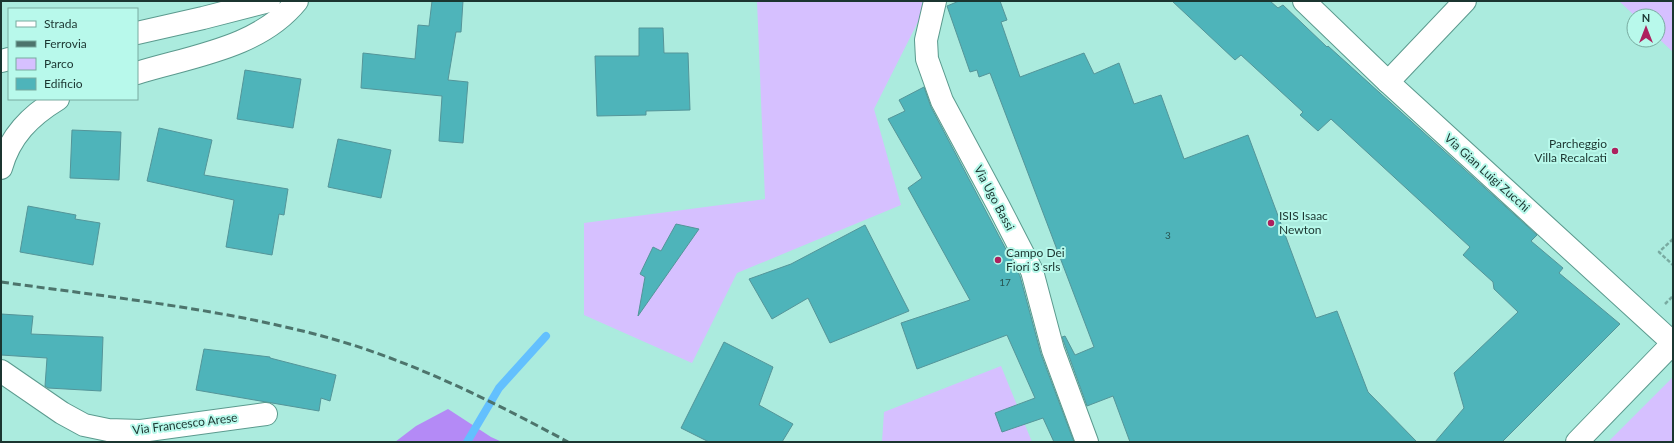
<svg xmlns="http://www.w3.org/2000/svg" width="1674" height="443" viewBox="0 0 1674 443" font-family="Lato,sans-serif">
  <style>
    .green { fill: #d6c0ff }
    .forest { fill: #b48af6 }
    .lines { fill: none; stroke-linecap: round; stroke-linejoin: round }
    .stream { stroke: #63c0fe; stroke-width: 8 }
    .building { fill: #4eb4ba; stroke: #549599 }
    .street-casing { stroke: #5b9a8e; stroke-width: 24 }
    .secondary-casing { stroke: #5b9a8e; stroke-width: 24 }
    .path { stroke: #79aba1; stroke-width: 2.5; stroke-dasharray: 4 2; stroke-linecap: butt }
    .street { stroke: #fff; stroke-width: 22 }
    .secondary { stroke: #fff; stroke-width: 22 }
    .rail { stroke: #4d746c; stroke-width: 3; stroke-dasharray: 8 4; stroke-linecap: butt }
    .poi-dot { fill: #ad215e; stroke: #b8f9eb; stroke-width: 1.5 }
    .labels { text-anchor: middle; stroke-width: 4; stroke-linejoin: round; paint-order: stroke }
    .number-label { font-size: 10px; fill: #285552 }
    .poi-label { font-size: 12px; fill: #1b3530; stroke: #b8f9eb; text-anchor: start }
    .street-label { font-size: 12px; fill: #1b3530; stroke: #b8f9eb }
  </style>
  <rect width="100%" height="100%" fill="#abebde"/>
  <g class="green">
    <polygon points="757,1 925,1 922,14 874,109 901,205 737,273 692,363 584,315 584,223 765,199"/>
    <polygon points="1619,1 1673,1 1673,52 1658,38 1658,16 1635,16"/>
    <polygon points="1001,366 1032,442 882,442 884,412"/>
    <polygon points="1673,377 1673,442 1607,442 1608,442"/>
  </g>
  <polygon class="forest" points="448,409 491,437 502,442 395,442 416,426"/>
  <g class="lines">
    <polyline class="stream" points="467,442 499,388 546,336"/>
  </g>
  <g class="building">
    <polygon points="432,1 463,1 461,32 456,32 448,80 468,82 463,143 439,141 442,96 361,88 363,53 415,59 418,25 429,26"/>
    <polygon points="959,1 1000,1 1007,20 1001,22 1020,77 1084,53 1094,74 1119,63 1134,104 1161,95 1184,159 1248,135 1316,318 1337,311 1368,392 1417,442 1130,442 1113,396 1087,406 1062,337 1065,336 1075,355 1094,347 990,73 979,77 977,70 970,72 947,6"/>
    <polygon points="1172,1 1270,1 1278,8 1283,5 1327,47 1328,46 1537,235 1531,241 1563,268 1559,273 1620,324 1502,442 1435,442 1464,408 1454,373 1518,312 1494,289 1493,282 1463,255 1470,247 1331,119 1318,131 1300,115 1303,112 1241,55 1235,60"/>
    <polygon points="639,28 663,28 664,53 688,53 690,110 646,111 646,115 597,116 595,56 639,56"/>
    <polygon points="245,70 301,79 293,128 237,119"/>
    <polygon points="924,87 931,107 1020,276 1041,354 1074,442 1054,442 1043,418 1002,432 995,413 1035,398 1007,335 917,369 901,323 970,300 908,188 922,178 888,119 905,111 899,100"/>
    <polygon points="159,128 212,140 204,175 288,189 284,215 279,214 272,255 226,247 234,200 147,181"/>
    <polygon points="72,130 121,132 119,180 70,178"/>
    <polygon points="338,139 391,150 381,198 328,187"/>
    <polygon points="28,206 76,215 75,219 100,223 93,265 20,252"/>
    <polygon points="676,224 699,229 638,316 645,277 640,274 653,247 661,251"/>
    <polygon points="865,225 909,311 830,343 808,298 772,319 749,279 791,264"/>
    <polygon points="1,314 33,316 31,334 103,337 101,391 48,388 45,386 47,358 1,355"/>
    <polygon points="724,342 773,367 759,405 793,424 782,442 709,442 681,428"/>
    <polygon points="204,349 270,357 270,358 336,375 330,401 321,398 319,411 196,390"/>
  </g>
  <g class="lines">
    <defs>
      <g id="street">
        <polyline points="935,1 926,40 927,59 942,101 999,207 1032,271 1053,350 1087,442"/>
        <polyline points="1304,1 1388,82 1673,343"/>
        <polyline points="137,33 203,18 269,1"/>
        <polyline points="1,61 9,59"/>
        <path d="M137 73C192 56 259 48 297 1"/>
        <polyline points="1388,82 1465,1"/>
        <path d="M1 168C10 136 30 116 58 99"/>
        <polyline points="1,371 62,413 84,425 108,430 141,431 266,414"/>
      </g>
      <polyline id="secondary" points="1577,442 1673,343"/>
    </defs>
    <use href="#street" class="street-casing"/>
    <use href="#secondary" class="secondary-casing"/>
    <g class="path">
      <polyline points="1673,239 1659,252 1673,265"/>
      <polyline points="1665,304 1673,296"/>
    </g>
    <use href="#street" class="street"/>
    <use href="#secondary" class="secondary"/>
    <path class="rail" d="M1 282C108 297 217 308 322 336 408 359 490 400 568 442"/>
  </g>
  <g class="poi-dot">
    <circle cx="1615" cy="151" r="4"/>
    <circle cx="1271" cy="223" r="4"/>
    <circle cx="998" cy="260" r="4"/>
  </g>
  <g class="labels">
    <g class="number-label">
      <text x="1168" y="239">3</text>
      <text x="1005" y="286">17</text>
    </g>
    <g class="poi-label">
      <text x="1607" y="148" text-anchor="end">Parcheggio<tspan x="1607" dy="14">Villa Recalcati</tspan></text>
      <text x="1279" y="220">ISIS Isaac<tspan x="1279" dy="14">Newton</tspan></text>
      <text x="1006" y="257">Campo Dei<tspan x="1006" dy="14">Fiori 3 srls</tspan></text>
    </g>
    <g class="street-label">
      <text transform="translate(1487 173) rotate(42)" y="4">Via Gian Luigi Zucchi</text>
      <text transform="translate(994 198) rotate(62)" y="4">Via Ugo Bassi</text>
      <text transform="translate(185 424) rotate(-7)" y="4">Via Francesco Arese</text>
    </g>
  </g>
  <rect width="1674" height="443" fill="none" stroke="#1b3530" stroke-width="4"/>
  <rect x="8" y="8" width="130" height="92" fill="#b8f9eb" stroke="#79aba0"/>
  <rect x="16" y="21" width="20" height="6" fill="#ffffff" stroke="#79aba0"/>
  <text x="44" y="28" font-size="12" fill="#1b3530">Strada</text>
  <rect x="16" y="41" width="20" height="6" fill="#4d746c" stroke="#79aba0"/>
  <text x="44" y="48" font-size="12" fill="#1b3530">Ferrovia</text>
  <rect x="16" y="58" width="20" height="12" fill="#d6c0ff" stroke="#79aba0"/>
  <text x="44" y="68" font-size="12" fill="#1b3530">Parco</text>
  <rect x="16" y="78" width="20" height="12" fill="#4eb4ba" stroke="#79aba0"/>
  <text x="44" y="88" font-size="12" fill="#1b3530">Edificio</text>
  <g transform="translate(1646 28)"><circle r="19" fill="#b8f9eb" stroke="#79aba0"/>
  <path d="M0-3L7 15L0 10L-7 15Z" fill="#ad215e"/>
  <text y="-6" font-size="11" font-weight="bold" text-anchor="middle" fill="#1b3530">N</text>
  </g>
</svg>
